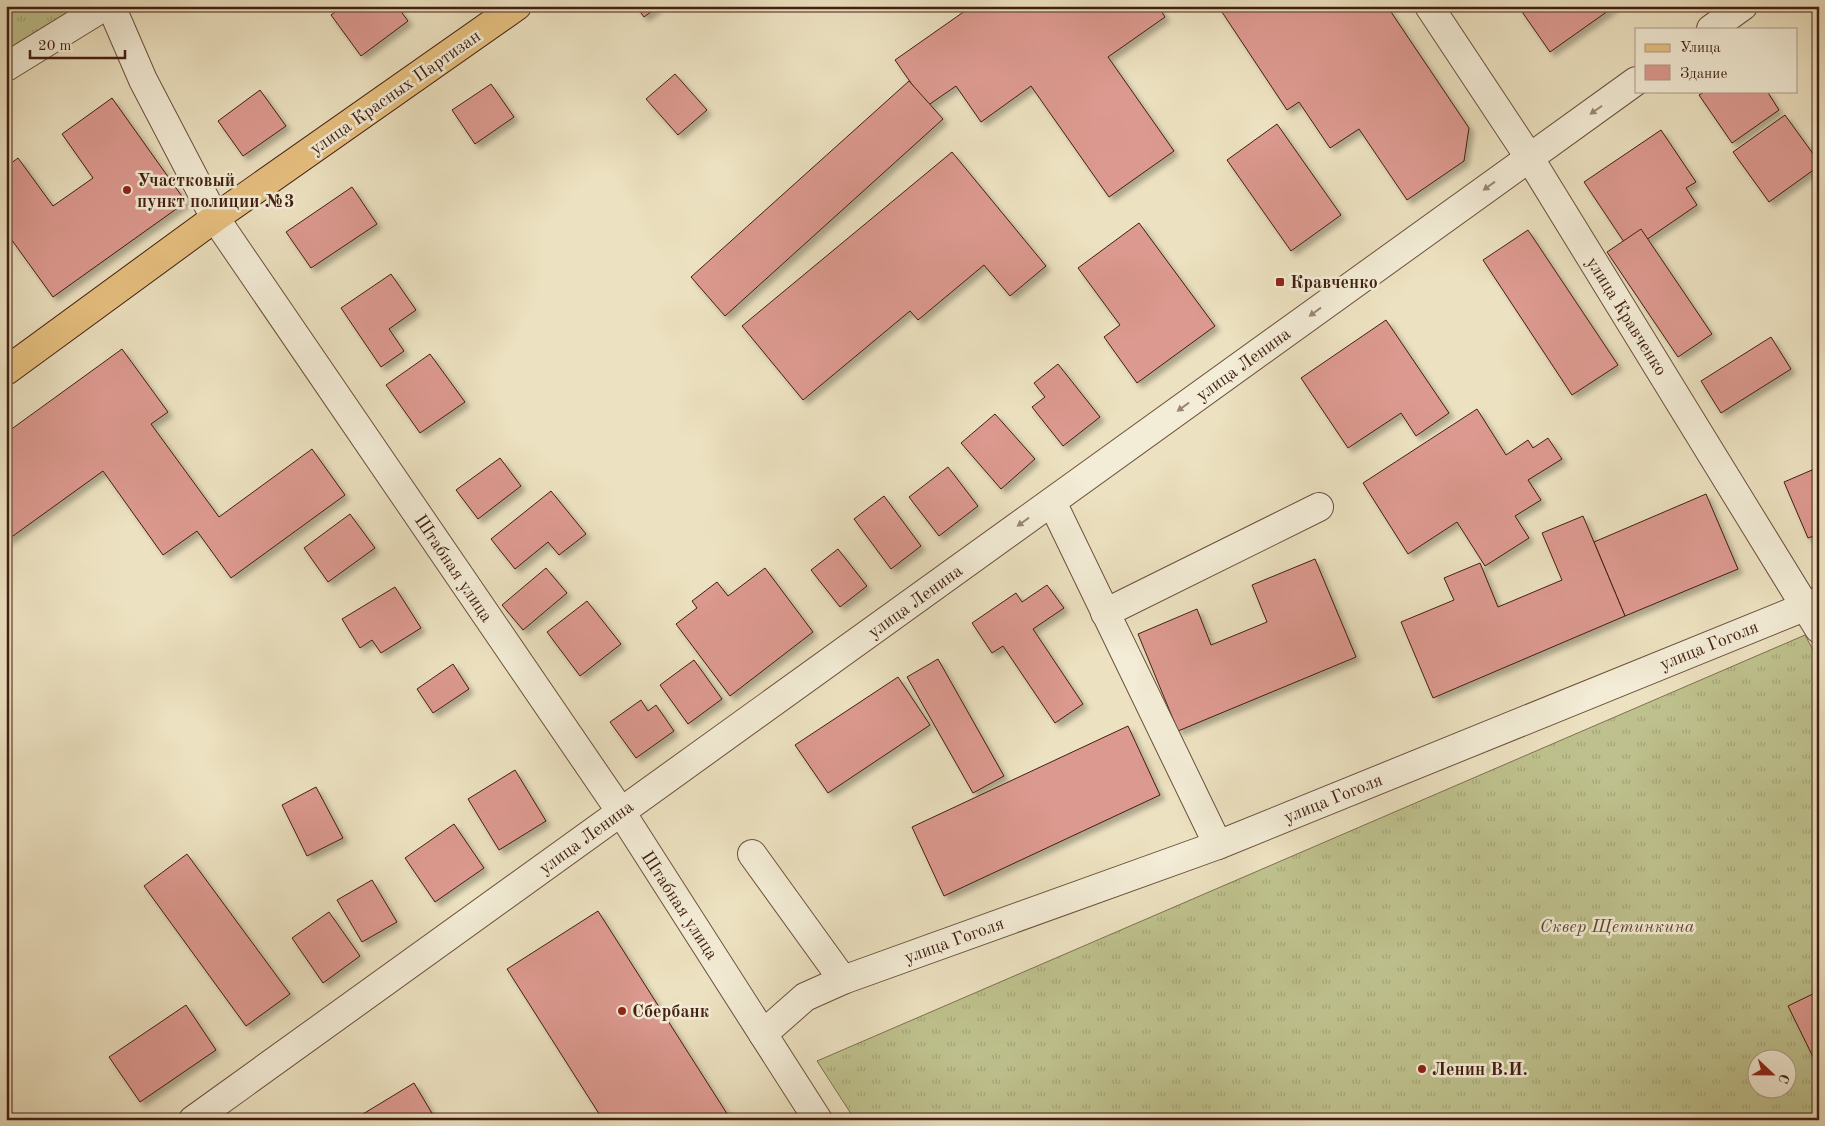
<svg xmlns="http://www.w3.org/2000/svg" width="1825" height="1126" viewBox="0 0 1825 1126" font-family="'Old Standard TT',serif">
  <style>
    .grass { fill: url(#grass-tufts); stroke: #80704e; fill-rule: evenodd }
    .building { fill: #dc998f; stroke: #421f10; filter: url(#shadow) }
    .lines { fill: none; stroke-linecap: round; stroke-linejoin: round }
    .minor-casing { stroke: #6c503c; stroke-width: 30 }
    .major-casing { stroke: #421f10; stroke-width: 30 }
    .minor { stroke: #f3ecd6; stroke-width: 28 }
    .major { stroke: #e6c080; stroke-width: 28 }
    .oneway { fill: #9a8673 }
    .poi-dot { fill: #8f2418; stroke: #f3ecd6; stroke-width: 2 }
    .labels { text-anchor: middle; stroke-width: 5; stroke-linejoin: round; paint-order: stroke }
    .street-label { font-size: 18px; fill: #421f10; stroke: #f3ecd6 }
    .poi-label { font-size: 18px; font-weight: bold; fill: #421f10; stroke: #f3ecd6; text-anchor: start }
    .park-label { font-size: 18px; font-style: italic; fill: #61482f; stroke: #f3ecd6 }
  </style>
  <defs>
    <pattern id="grass-tufts" width="24" height="20" patternUnits="userSpaceOnUse" patternTransform="scale(1.25)"><rect width="24" height="20" fill="#bec18d"/><path d="M3 7l-1-3M5 7V3M7 7l1-3M15 17l-1-3M17 17v-4M19 17l1-3" fill="none" stroke="#a4a579"/></pattern>
    <filter id="shadow"><feDropShadow dx="4.5" dy="4.5" stdDeviation="2.5" flood-color="#0004"/></filter>
  </defs>
  <rect width="100%" height="100%" fill="#ece1c0"/>
  <filter id="stains"><feTurbulence type="fractalNoise" baseFrequency=".004" numOctaves="4"/><feColorMatrix values="0 0 0 0 .2 0 0 0 0 .09 0 0 0 0 .02 0 0 0 .5 -.17"/></filter>
  <radialGradient id="worn" r=".72"><stop offset=".6" stop-color="#630" stop-opacity="0"/><stop offset="1" stop-color="#630" stop-opacity=".3"/></radialGradient>
  <g class="grass">
    <polygon points="14,6 87,6 6,56 6,11"/>
    <path d="M1805 635 1819 661V1120H855L817 1061ZM1758 1058H1788V1088H1758Z"/>
  </g>
  <g class="building">
    <polygon points="343,6 397,6 408,21 361,56 331,15"/>
    <polygon points="636,6 659,6 644,17"/>
    <polygon points="972,6 1158,6 1165,17 1108,57 1174,151 1109,197 1031,86 981,122 956,86 927,106 895,60"/>
    <polygon points="1218,6 1387,6 1469,128 1464,161 1407,200 1359,129 1330,148 1299,102 1287,110"/>
    <polygon points="1518,6 1615,6 1550,52"/>
    <polygon points="675,74 707,110 678,135 646,99"/>
    <polygon points="909,81 943,119 725,316 691,277"/>
    <polygon points="491,84 514,117 475,144 452,110"/>
    <polygon points="260,90 286,126 243,156 218,121"/>
    <polygon points="1706,91 1767,91 1779,110 1732,143 1699,95"/>
    <polygon points="112,98 186,202 53,297 6,232 6,167 18,158 53,206 93,178 62,134"/>
    <polygon points="1785,115 1819,162 1819,166 1769,202 1733,152"/>
    <polygon points="1277,124 1341,215 1291,251 1227,160"/>
    <polygon points="1661,130 1696,182 1686,188 1697,205 1630,251 1584,182"/>
    <polygon points="952,152 1046,266 1010,296 984,265 918,320 910,311 803,400 742,326"/>
    <polygon points="352,187 377,224 311,268 286,232"/>
    <polygon points="1139,223 1215,326 1137,383 1104,337 1120,325 1078,268"/>
    <polygon points="1641,229 1712,334 1678,357 1607,252"/>
    <polygon points="1528,230 1618,365 1572,395 1483,260"/>
    <polygon points="391,274 416,310 389,329 404,351 381,367 341,308"/>
    <polygon points="1386,320 1449,413 1416,436 1401,413 1348,448 1301,378"/>
    <polygon points="1771,337 1791,369 1721,413 1701,381"/>
    <polygon points="122,349 168,412 151,424 219,517 312,449 345,495 231,578 197,531 163,555 103,471 6,541 6,433"/>
    <polygon points="430,354 465,402 420,433 386,385"/>
    <polygon points="1058,364 1100,417 1063,446 1032,407 1045,397 1034,383"/>
    <polygon points="1477,409 1506,455 1528,440 1533,448 1548,438 1562,459 1528,480 1541,500 1515,516 1529,538 1485,566 1457,522 1408,554 1363,483"/>
    <polygon points="995,414 1035,459 1001,489 961,443"/>
    <polygon points="500,458 521,486 478,519 456,490"/>
    <polygon points="948,467 978,506 939,536 909,497"/>
    <polygon points="1819,467 1819,534 1808,538 1784,482"/>
    <polygon points="551,491 586,534 559,555 548,542 515,569 491,539"/>
    <polygon points="1706,494 1738,569 1625,616 1594,542"/>
    <polygon points="884,496 921,546 891,569 854,519"/>
    <polygon points="350,514 375,548 328,582 304,548"/>
    <polygon points="1583,516 1625,616 1433,698 1401,622 1454,600 1444,578 1480,563 1498,607 1562,580 1542,533"/>
    <polygon points="838,549 867,586 840,607 811,570"/>
    <polygon points="1315,559 1356,657 1178,731 1138,634 1197,609 1211,645 1267,622 1252,585"/>
    <polygon points="546,568 567,593 523,630 502,605"/>
    <polygon points="765,568 813,632 730,696 676,624 697,608 692,601 717,582 728,596"/>
    <polygon points="1047,585 1064,608 1033,629 1083,704 1055,723 1003,646 992,653 972,623 1016,593 1022,602"/>
    <polygon points="395,587 421,628 381,653 372,640 360,648 342,619"/>
    <polygon points="587,601 621,644 580,676 547,632"/>
    <polygon points="938,659 1004,776 973,793 907,677"/>
    <polygon points="694,660 722,699 688,724 660,685"/>
    <polygon points="453,664 469,689 433,713 417,689"/>
    <polygon points="898,677 930,725 828,793 795,745"/>
    <polygon points="641,700 648,711 656,705 674,731 636,758 610,722"/>
    <polygon points="1128,726 1160,795 944,896 912,827"/>
    <polygon points="515,770 546,821 499,850 468,799"/>
    <polygon points="316,787 343,838 307,856 282,805"/>
    <polygon points="454,824 484,868 435,902 405,858"/>
    <polygon points="187,854 290,994 246,1026 144,886"/>
    <polygon points="372,880 397,922 362,942 337,900"/>
    <polygon points="598,911 731,1120 603,1120 507,969"/>
    <polygon points="329,912 360,956 323,983 292,938"/>
    <polygon points="1819,991 1819,1067 1818,1067 1788,1006"/>
    <polygon points="186,1005 216,1050 140,1102 109,1057"/>
    <polygon points="414,1083 436,1120 359,1120 358,1117"/>
  </g>
  <g class="lines">
    <defs>
      <g id="minor">
        <polyline points="111,6 143,80 215,218 621,812 818,1120"/>
        <polyline points="1429,6 1529,157 1819,629"/>
        <polyline points="1711,29 1743,6"/>
        <polyline points="6,67 105,6"/>
        <polyline points="1052,502 1218,845"/>
        <polyline points="1105,613 1319,507"/>
        <polyline points="752,854 843,980"/>
        <polyline points="763,1034 805,997 843,980 1218,845 1819,601"/>
        <polyline points="193,1120 1636,81"/>
      </g>
      <polyline id="major" points="6,371 215,218 517,6"/>
    </defs>
    <use href="#minor" class="minor-casing"/>
    <use href="#major" class="major-casing"/>
    <use href="#minor" class="minor"/>
    <use href="#major" class="major"/>
  </g>
  <defs><path id="oneway-solid" d="M-6-.8H1V-3.2L6.5 0L1 3.2V.8H-6Z" transform="scale(1.25)"/></defs>
  <g class="oneway">
    <use href="#oneway-solid" transform="translate(1596 110) rotate(145)"/>
    <use href="#oneway-solid" transform="translate(1489 186) rotate(144)"/>
    <use href="#oneway-solid" transform="translate(1315 312) rotate(144)"/>
    <use href="#oneway-solid" transform="translate(1183 407) rotate(144)"/>
    <use href="#oneway-solid" transform="translate(1023 522) rotate(144)"/>
  </g>
  <g class="poi-dot">
    <circle cx="127" cy="190" r="5"/>
    <rect x="1275" y="277" width="10" height="10" rx="2.5"/>
    <circle cx="622" cy="1011" r="5"/>
    <circle cx="1422" cy="1069" r="5"/>
  </g>
  <g class="labels">
    <g class="street-label">
      <text transform="translate(395 92) rotate(-35)" y="6">улица Красных Партизан</text>
      <text transform="translate(1627 316) rotate(58)" y="6">улица Кравченко</text>
      <text transform="translate(1243 364) rotate(-36)" y="6">улица Ленина</text>
      <text transform="translate(454 568) rotate(56)" y="6">Штабная улица</text>
      <text transform="translate(915 601) rotate(-36)" y="6">улица Ленина</text>
      <text transform="translate(1709 645) rotate(-22)" y="6">улица Гоголя</text>
      <text transform="translate(1333 798) rotate(-22)" y="6">улица Гоголя</text>
      <text transform="translate(586 837) rotate(-36)" y="6">улица Ленина</text>
      <text transform="translate(680 905) rotate(57)" y="6">Штабная улица</text>
      <text transform="translate(954 940) rotate(-20)" y="6">улица Гоголя</text>
    </g>
    <g class="poi-label">
      <text x="137" y="186">Участковый<tspan x="137" dy="21">пункт полиции №3</tspan></text>
      <text x="1290" y="288">Кравченко</text>
      <text x="632" y="1017">Сбербанк</text>
      <text x="1432" y="1075">Ленин В.И.</text>
    </g>
    <g class="park-label">
      <text x="1617" y="932">Сквер Щетинкина</text>
    </g>
  </g>
  <rect width="1825" height="1126" fill="none" stroke="#ece1c0" stroke-width="25"/>
  <rect x="8" y="8" width="1810" height="1111" fill="none" stroke="#421f10" stroke-width="2.5"/>
  <rect x="12" y="12" width="1800" height="1101" fill="none" stroke="#421f10"/>
  <rect x="1635" y="28" width="162" height="65" fill="#f3ecd6" stroke="#ac9a87"/>
  <rect x="1645" y="44" width="25" height="8" fill="#e6c080" stroke="#ac9a87"/>
  <text x="1680" y="52" font-size="15" fill="#421f10">Улица</text>
  <rect x="1645" y="65" width="25" height="15" fill="#dc998f" stroke="#ac9a87"/>
  <text x="1680" y="78" font-size="15" fill="#421f10">Здание</text>
  <g transform="translate(1772 1074) rotate(112)"><circle r="24" fill="#f3ecd6" stroke="#ac9a87"/>
  <path d="M0-4L9 19L0 12L-9 19Z" fill="#8f2418"/>
  <text y="-8" font-size="14" font-weight="bold" text-anchor="middle" fill="#421f10">С</text>
  </g>
  <path d="M30 50v8h95v-8" fill="none" stroke="#421f10" stroke-width="2.5"/>
  <text x="38" y="50" font-size="15" fill="#421f10" stroke="#f3ecd6" stroke-width="4" paint-order="stroke">20 m</text>
  <rect width="100%" height="100%" filter="url(#stains)"/>
  <rect width="100%" height="100%" fill="url(#worn)"/>
</svg>
